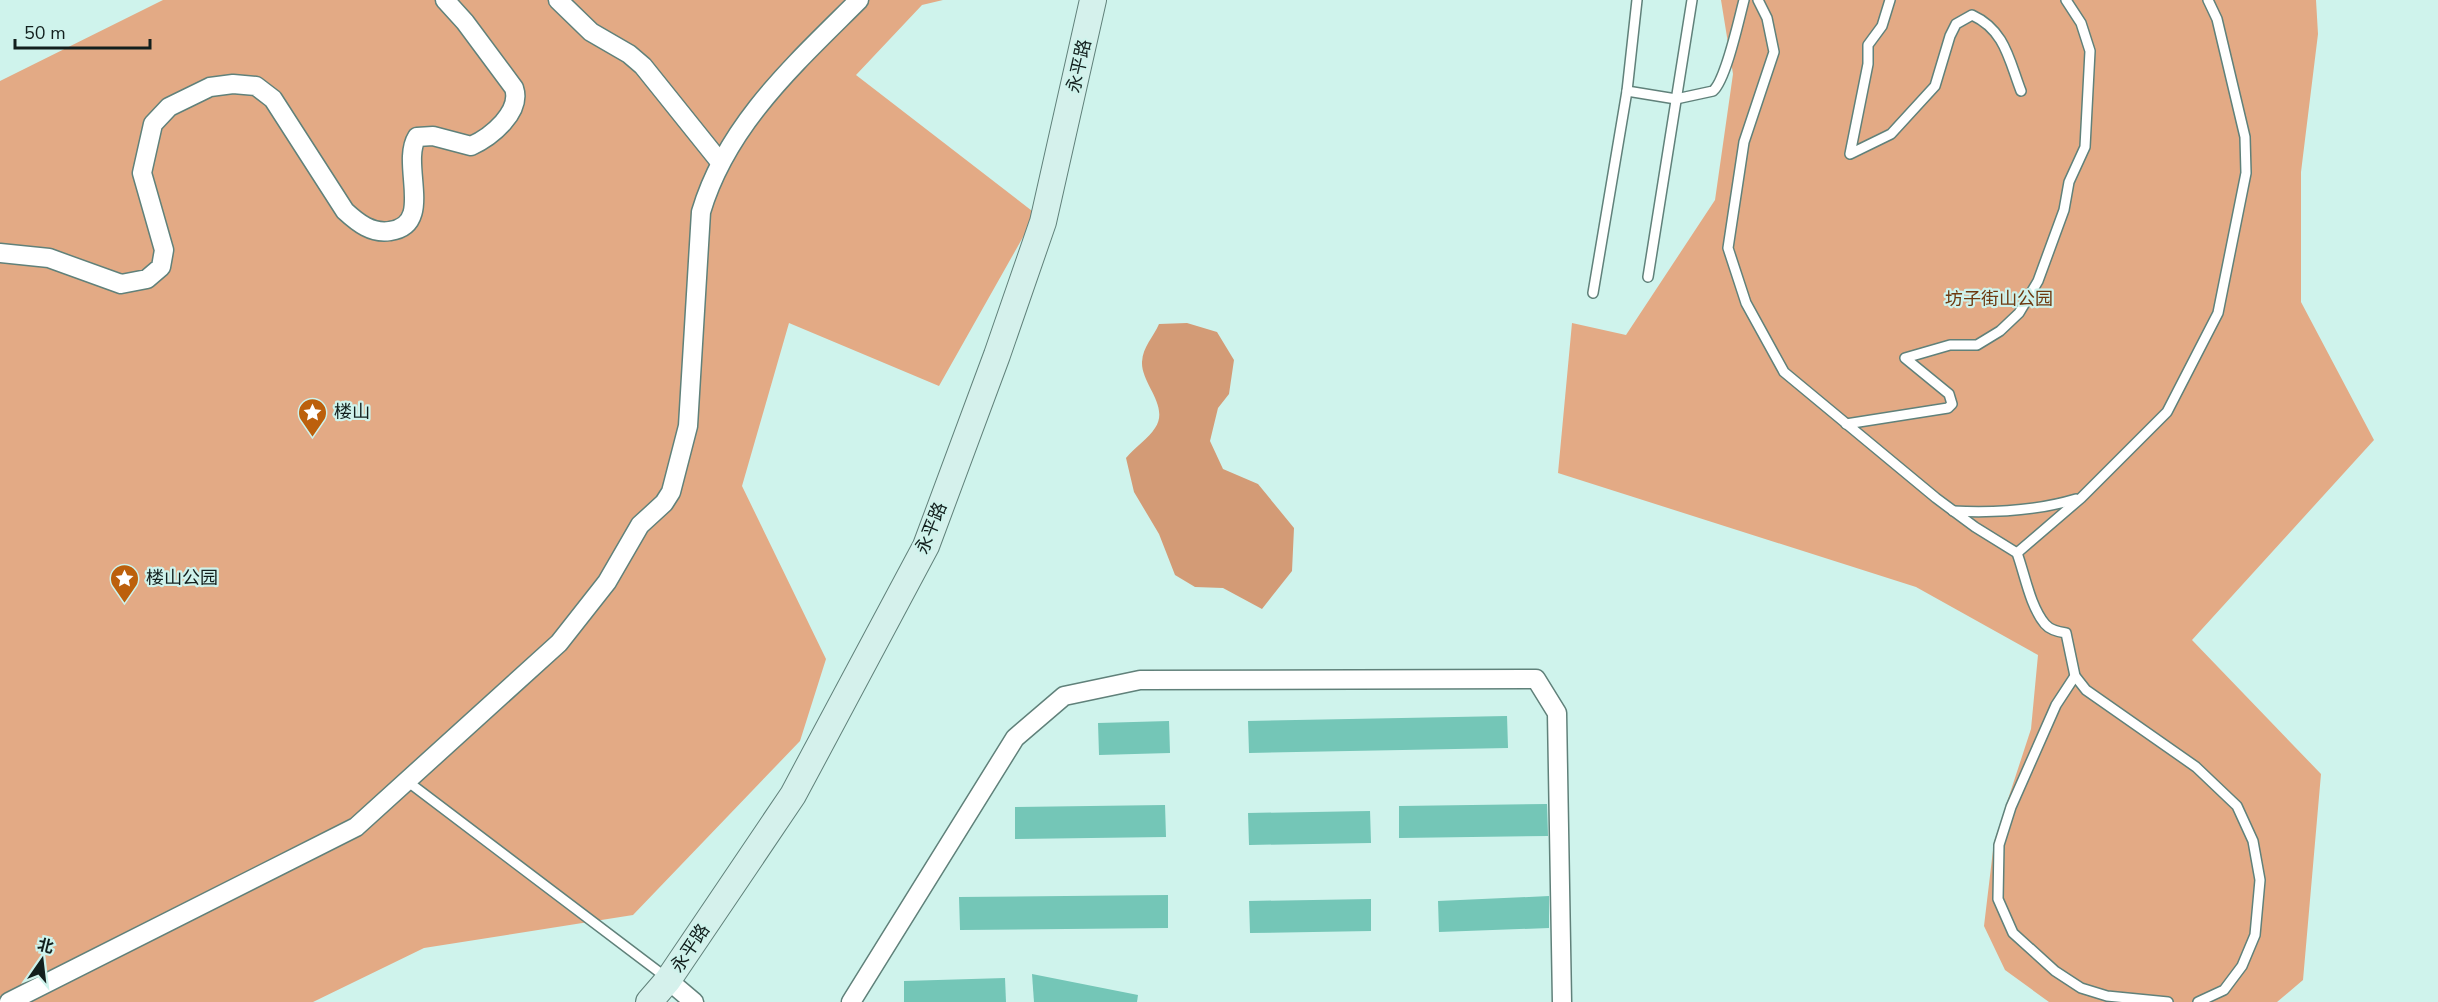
<svg xmlns="http://www.w3.org/2000/svg" width="2438" height="1002" viewBox="0 0 2438 1002" font-family="'Nunito Sans','Noto Sans SC',sans-serif">
  <style>
    .forest { fill: #e3aa85 }
    .water { fill: #d39b76 }
    .building { fill: #74c6b7 }
    .lines { fill: none; stroke-linecap: round; stroke-linejoin: round }
    .lane-casing { stroke: #60817a; stroke-width: 12 }
    .street-casing { stroke: #60817a; stroke-width: 21 }
    .secondary-casing { stroke: #60817a; stroke-width: 28 }
    .lane { stroke: #fff; stroke-width: 9 }
    .street { stroke: #fff; stroke-width: 18 }
    .secondary { stroke: #d5f1ec; stroke-width: 26 }
    .labels { text-anchor: middle; stroke-width: 4.5; stroke-linejoin: round; paint-order: stroke }
    .street-label { font-size: 18px; fill: #121f1d; stroke: #cff3ec }
    .park-label { font-size: 18px; fill: #6d390f; stroke: #cff3ec }
    .poi-label { font-size: 18px; fill: #121f1d; stroke: #cff3ec; text-anchor: start }
  </style>
  <rect width="100%" height="100%" fill="#cff3ec"/>
  <g class="forest">
    <polygon points="163,0 943,0 922,5 856,75 1036,214 939,386 789,323 742,486 826,659 800,741 633,915 424,948 313,1002 0,1002 0,81"/>
    <polygon points="1721,0 2316,0 2318,34 2301,172 2301,302 2374,440 2192,640 2321,774 2303,980 2277,1002 2049,1002 2005,970 1984,926 1994,842 2031,729 2038,655 1916,587 1558,473 1572,323 1626,335 1715,200 1733,74"/>
  </g>
  <path class="water" d="M1187 323 1217 332 1234 360 1229 394 1218 408 1210 441 1223 469 1258 484 1294 528 1292 571 1262 609 1223 588 1195 587 1175 575 1159 534 1134 492 1126 458C1134 448 1149 438 1155 428 1170 406 1141 384 1142 362 1143 346 1153 338 1159 324Z"/>
  <g class="building">
    <polygon points="1507,716 1508,748 1249,753 1248,721"/>
    <polygon points="1169,721 1170,753 1099,755 1098,723"/>
    <polygon points="1547,804 1548,836 1399,838 1399,806"/>
    <polygon points="1165,805 1166,837 1015,839 1015,807"/>
    <polygon points="1370,811 1371,843 1249,845 1248,813"/>
    <polygon points="1168,895 1168,928 960,930 959,897"/>
    <polygon points="1549,896 1549,928 1439,932 1438,901"/>
    <polygon points="1371,899 1371,931 1250,933 1249,901"/>
    <polygon points="1032,974 1138,995 1137,1002 1034,1002"/>
    <polygon points="1005,978 1006,1002 904,1002 904,981"/>
  </g>
  <g class="lines">
    <defs>
      <g id="lane">
        <path d="M1758 0 1767 18 1774 52 1744 142 1728 248 1746 303 1784 372 1936 498 1975 527 2017 553C2025 575 2030 606 2045 624 2050 630 2059 632 2066 633L2075 676 2086 690 2196 767 2237 806 2253 841 2260 880 2255 935 2242 966 2224 990 2198 1002"/>
        <path d="M1890 0 1882 26 1868 45V64L1850 154 1891 134 1935 86 1950 36 1956 24 1972 15C2005 30 2009 60 2021 91"/>
        <path d="M1627 91 1676 99 1713 91C1726 80 1739 19 1744 0"/>
        <polyline points="1648,277 1692,0"/>
        <polyline points="1593,293 1627,91 1637,0"/>
        <polyline points="1846,424 1948,408 1952,404 1949,394 1905,358 1950,345 1977,345 2000,331 2019,313 2038,281 2064,210 2069,182 2085,147 2090,51 2081,23 2066,0"/>
        <path d="M1953 511C1994 513 2036 511 2076 499"/>
        <polyline points="2017,553 2081,498 2167,412 2218,313 2246,173 2245,137 2217,19 2208,0"/>
        <polyline points="2075,676 2056,705 2011,807 1999,845 1998,899 2013,933 2055,971 2081,988 2107,996 2168,1002"/>
        <polyline points="407,781 667,978"/>
      </g>
      <g id="street">
        <polyline points="558,0 591,32 629,54 643,66 720,162"/>
        <path d="M0 253 49 258 121 284 147 279 161 267 164 250 142 173 153 124 169 107 210 87 233 84 256 86 273 99 345 211C358 223 372 234 390 231 435 225 400 164 417 137L433 136 471 146C491 137 522 112 514 88L465 22 445 0"/>
        <polyline points="668,980 694,1002"/>
        <path d="M9 1002 356 827 559 643 607 582 640 525 664 503 671 492 688 426 701 212C727 124 796 63 859 0"/>
        <polyline points="851,1002 1015,738 1064,696 1140,680 1536,679 1557,713 1562,1002"/>
      </g>
      <polyline id="secondary" points="649,1002 668,980 793,795 926,546 997,355 1043,222 1093,0"/>
    </defs>
    <use href="#lane" class="lane-casing"/>
    <use href="#street" class="street-casing"/>
    <use href="#secondary" class="secondary-casing"/>
    <use href="#lane" class="lane"/>
    <use href="#street" class="street"/>
    <use href="#secondary" class="secondary"/>
  </g>
  <defs>
    <symbol id="sight-pin" viewBox="-11 -11 22 30"><path d="M0 17L-7.5 6A9.5 9.5 0 1 1 7.5 6Z" fill="#bc600c" stroke="#cff3ec"/><path d="M0-6L1.8-2.2L6-1.7L2.9 1.2L3.7 5.4L0 3.3L-3.7 5.4L-2.9 1.2L-6-1.7L-1.8-2.2Z" fill="#fff"/></symbol>
  </defs>
  <g fill-rule="evenodd">
    <use href="#sight-pin" x="296" y="396" width="33" height="45"/>
    <use href="#sight-pin" x="108" y="562" width="33" height="45"/>
  </g>
  <g class="labels">
    <g class="street-label">
      <text transform="translate(1079 66) rotate(-77)" y="6">永平路</text>
      <text transform="translate(931 528) rotate(-68)" y="6">永平路</text>
      <text transform="translate(690 948) rotate(-56)" y="6">永平路</text>
    </g>
    <g class="park-label">
      <text x="1999" y="305">坊子街山公园</text>
    </g>
    <g class="poi-label">
      <text x="334" y="418">楼山</text>
      <text x="146" y="584">楼山公园</text>
    </g>
  </g>
  <g transform="translate(42 960) rotate(14)" stroke="#cff3ec" stroke-width="4.5" paint-order="stroke">
  <path d="M0-4.5L10 22L0 15L-10 22Z" fill="#121f1d"/>
  <text y="-9" font-size="16" font-weight="bold" text-anchor="middle" fill="#121f1d">北</text>
  </g>
  <path d="M15 39v9h135v-9" fill="none" stroke="#121f1d" stroke-width="3"/>
  <text x="24" y="39" font-size="18" fill="#121f1d" stroke="#cff3ec" stroke-width="4.5" paint-order="stroke">50 m</text>
</svg>
